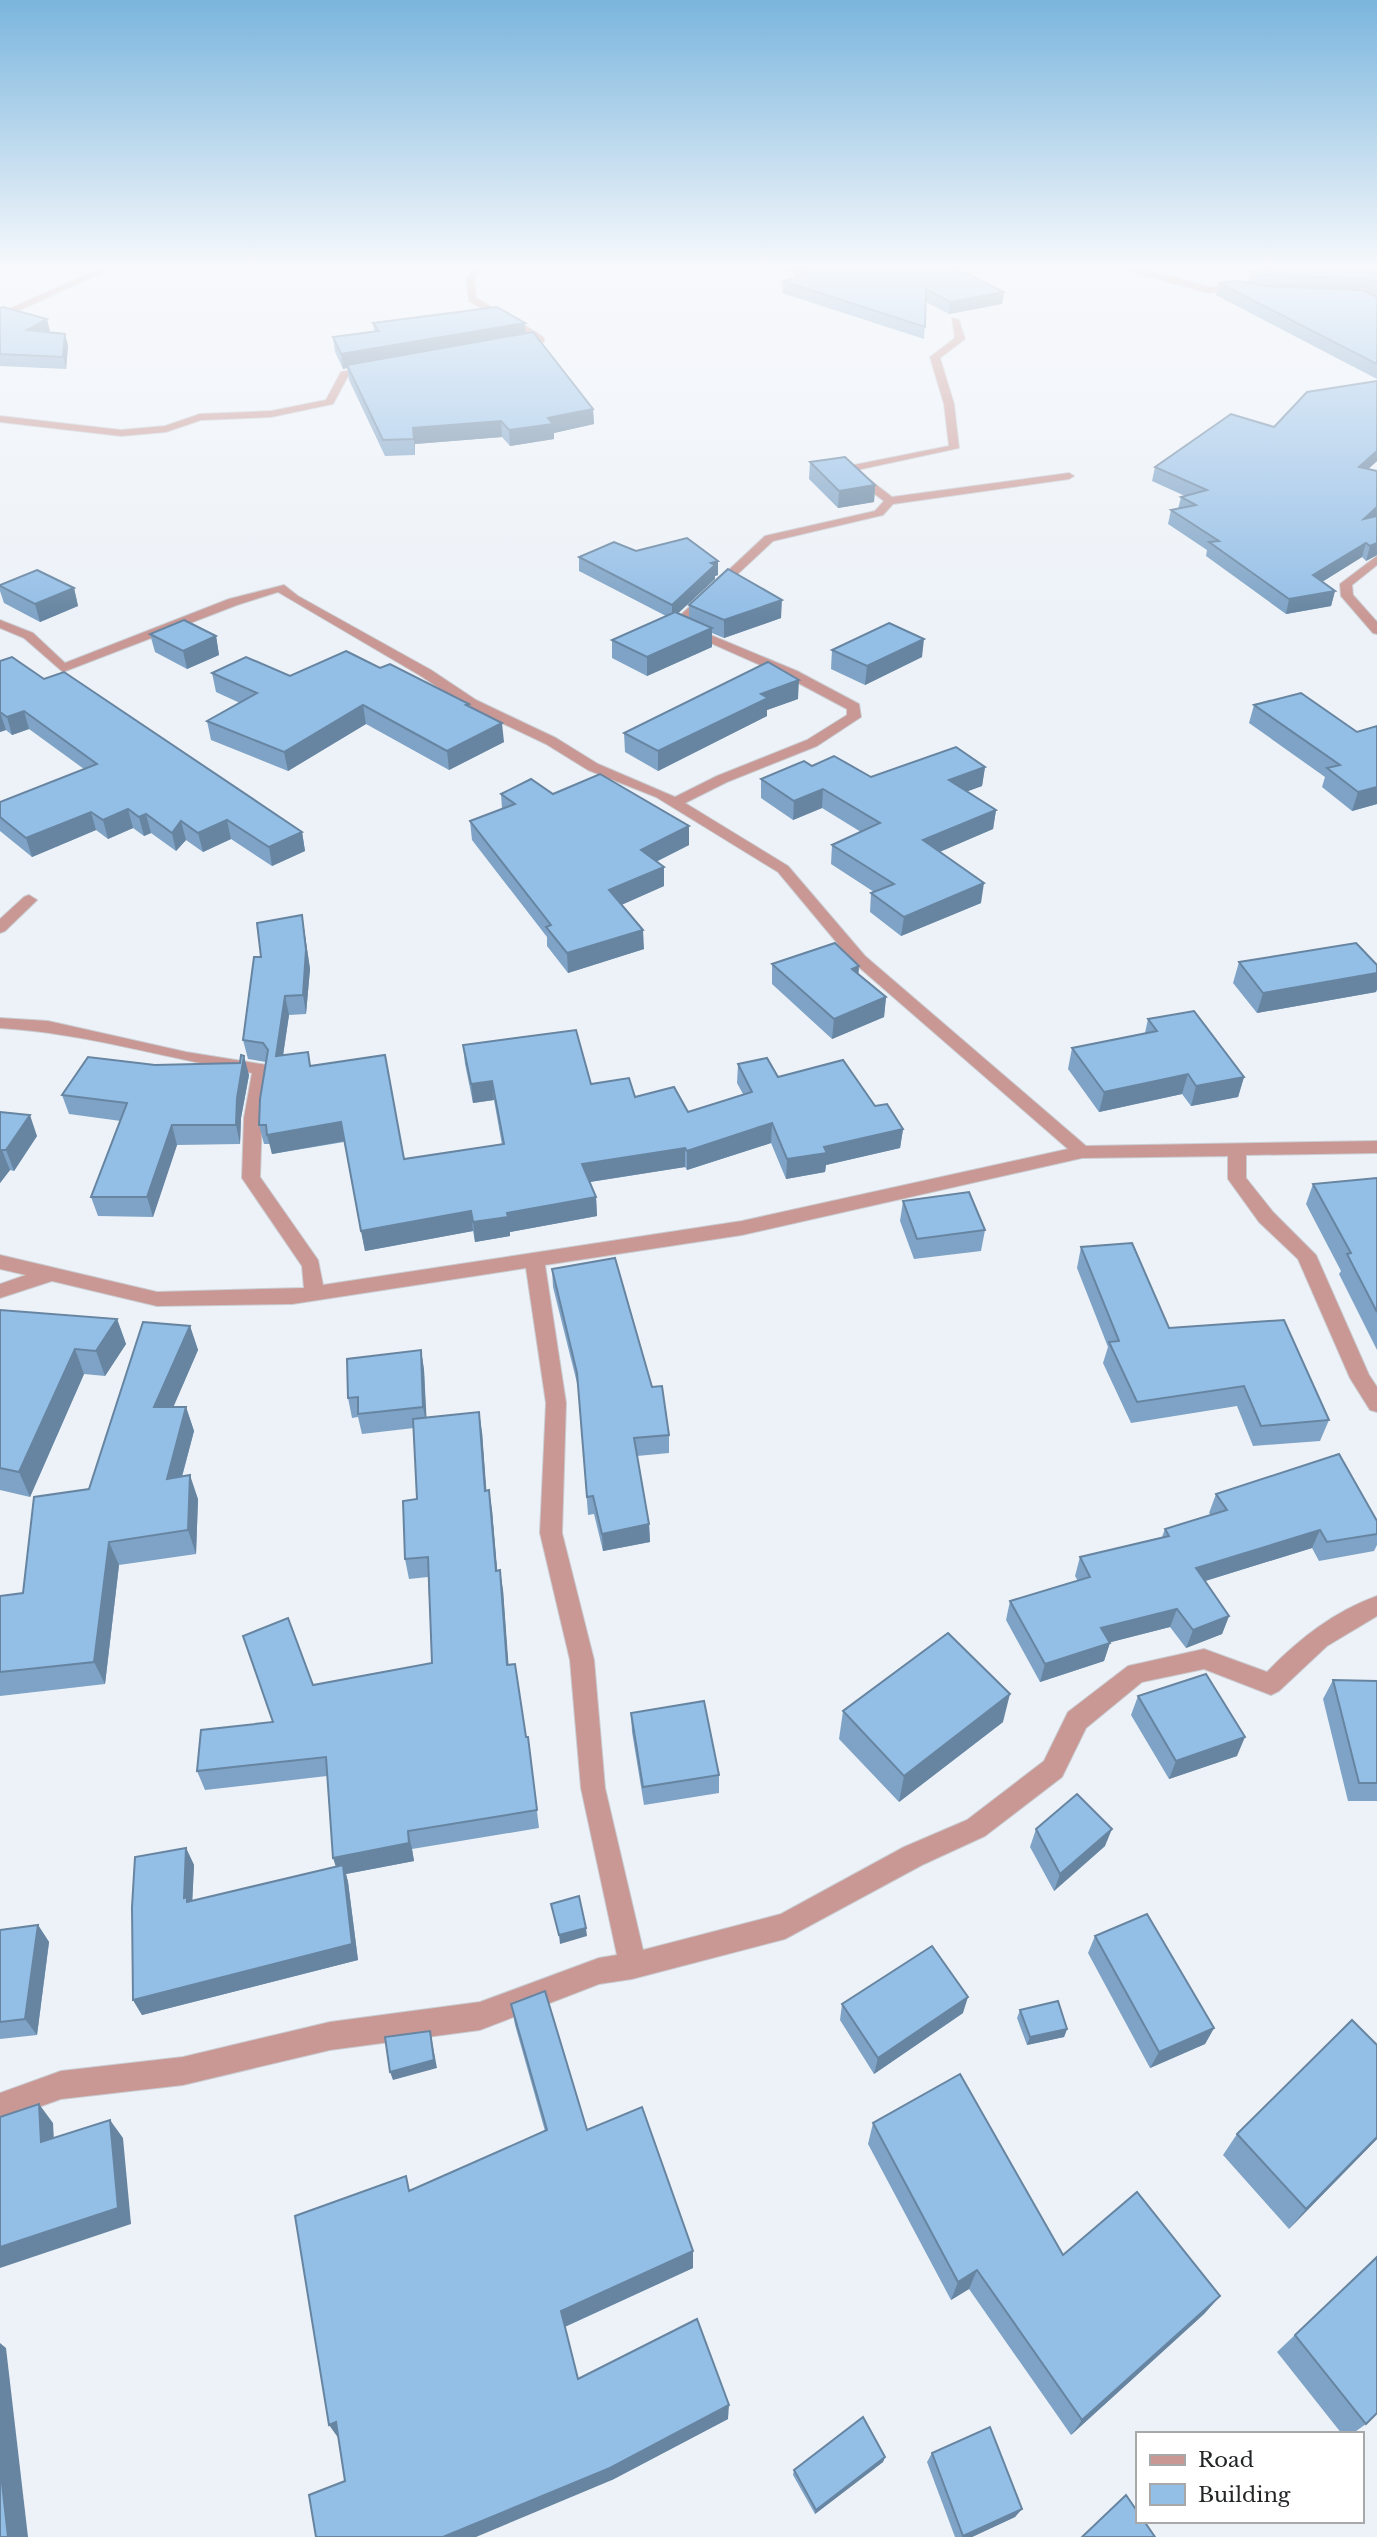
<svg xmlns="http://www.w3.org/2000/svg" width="1377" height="2537" viewBox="0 0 1377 2537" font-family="'Libre Baskerville',serif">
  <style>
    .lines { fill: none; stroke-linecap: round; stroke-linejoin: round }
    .minor-casing { stroke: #c9cdd2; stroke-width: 2 }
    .minor { fill: #c99894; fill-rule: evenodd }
    .wall { fill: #7ea3c6 }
    .shaded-wall { fill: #6785a1 }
    .building { fill: #93bee6; stroke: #6785a1; stroke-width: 2 }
  </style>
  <rect width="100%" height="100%" fill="#edf2f8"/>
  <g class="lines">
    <defs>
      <g id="minor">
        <polygon points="110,264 121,264 0,319 0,313"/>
        <polygon points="478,264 486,264 474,279 476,298 536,332 544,338 544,342 513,346 513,342 533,339 469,301 466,279"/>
        <polygon points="1104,264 1145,268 1208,287 1243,285 1247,288 1208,293"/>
        <path d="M952 318 959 320 965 339 940 358 954 404 959 448 857 470 892 497 1069 473 1074 476 1069 479 893 504 883 515 773 541 684 624 797 671 859 704 861 717 817 746 727 782 685 803 788 866 865 956 1086 1146 1377 1141V1153L1246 1155V1178L1273 1212 1316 1255 1369 1375 1377 1387V1412L1370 1410 1350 1378 1298 1259 1259 1222 1228 1179V1156L1082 1158 742 1235 545 1265 566 1403 562 1533 594 1660 605 1788 643 1950 781 1914 904 1847 967 1820 1044 1761 1068 1712 1128 1666 1204 1649 1267 1672C1299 1639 1333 1612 1377 1596V1616L1327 1646 1279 1691 1271 1695 1204 1669 1142 1682 1086 1728 1062 1777 985 1836 922 1865 785 1939 632 1979 599 1984 480 2030 330 2050 183 2085 61 2099 0 2121V2093L61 2071 183 2057 330 2022 480 2002 599 1958 617 1955 581 1788 570 1660 540 1533 546 1403 526 1268 292 1304 157 1306 52 1281 0 1298V1284L26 1275 0 1269V1255L157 1292 304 1288 302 1266 242 1178 244 1118 252 1073C168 1059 85 1033 0 1028V1018L48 1021 186 1052 267 1065 270 1069 262 1118 260 1177 318 1260 323 1285 742 1221 1068 1149 853 962 778 872 656 797 588 770 546 744 466 706 421 676 278 592 237 605 63 672 24 638 0 628V620L33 633 65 663 229 599 284 585 298 596 431 670 476 700 556 738 598 764 675 797 717 776 807 740 847 715V709L787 677 670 625 765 536 875 511 884 501 844 471V467L949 446 944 404 930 357 955 338Z"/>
        <polygon points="372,366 377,369 375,371 348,376 333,404 271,417 201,420 166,432 121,436 0,422 0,416 121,430 165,426 200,414 271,411 326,400 341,372"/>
        <polygon points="1377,556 1377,565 1352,585 1353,595 1377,622 1377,634 1373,633 1341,596 1340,584"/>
        <polygon points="29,895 37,900 34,903 5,931 0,933 0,919 24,897"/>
      </g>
    </defs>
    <use href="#minor" class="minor-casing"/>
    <use href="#minor" class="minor"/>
  </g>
  <g class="wall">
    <polygon points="771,264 947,264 1002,304 949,314 926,302 924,339 782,293 783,281 794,278 794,274"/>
    <polygon points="1377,264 1377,379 1216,295 1219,283 1248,283 1250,272"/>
    <polygon points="0,308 50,331 47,332 65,334 68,346 66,369 0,366"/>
    <polygon points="373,323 525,333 593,409 594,424 554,433 554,439 510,446 502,437 415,444 415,455 385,456 349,380 347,368 343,369 335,352 333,337 374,331"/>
    <polygon points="1377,381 1377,461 1368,469 1377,471 1377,555 1366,561 1362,557 1322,582 1335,591 1331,606 1286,614 1206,556 1207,550 1168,524 1171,510 1178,509 1181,497 1185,496 1152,481 1155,467 1274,427"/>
    <polygon points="810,462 875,485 874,502 838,508 809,479"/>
    <polygon points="636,551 718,575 715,576 715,579 678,613 689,618 689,605 781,618 724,638 712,633 712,647 647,676 612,658 612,640 666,616 579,571 579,557"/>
    <polygon points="0,585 74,588 78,606 40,622 4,603 0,591"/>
    <polygon points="150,634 216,636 219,655 187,669 155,652"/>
    <polygon points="832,650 922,657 865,685 831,669"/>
    <polygon points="0,661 44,679 302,832 305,851 272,866 231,839 203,852 186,840 176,851 151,833 144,836 133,828 108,839 96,830 32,857 0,831 0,802 84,769 29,729 12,735 6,730 0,732"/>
    <polygon points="212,673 290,676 469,704 469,707 504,742 449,770 366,724 288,771 211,740 207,721 240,703 216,692"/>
    <polygon points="1301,693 1377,804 1352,811 1322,787 1325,777 1249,723 1254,705"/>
    <polygon points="798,699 767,710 767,716 658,771 625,752 624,733"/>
    <polygon points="812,766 871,777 985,767 982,786 967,791 996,810 993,829 939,852 981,903 901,936 870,912 871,893 874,892 831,864 832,845 861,832 822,808 793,820 761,798 761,779"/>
    <polygon points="501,794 553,794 689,845 656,862 664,867 664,886 621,905 644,949 568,973 547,946 547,937 472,840 470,821 502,809"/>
    <polygon points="302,915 310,969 306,1014 289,1015 283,1055 310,1066 404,1159 502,1145 494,1100 473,1103 465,1064 463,1045 635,1097 688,1112 743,1094 737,1083 738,1064 875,1106 903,1129 900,1148 826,1165 825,1172 786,1179 771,1143 687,1170 685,1167 590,1182 596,1197 597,1216 510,1232 510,1236 475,1242 473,1231 365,1251 344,1142 272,1154 270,1144 264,1144 259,1125 266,1062 248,1059 243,1040 261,957"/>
    <polygon points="1239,962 1377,965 1377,989 1376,992 1257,1013 1233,983"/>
    <polygon points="772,964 859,974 886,997 884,1017 832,1039 772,984"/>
    <polygon points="1148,1019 1244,1077 1238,1097 1191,1106 1182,1094 1099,1112 1068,1069 1072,1048 1145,1033"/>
    <polygon points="240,1063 249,1075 241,1118 240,1144 177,1145 153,1217 98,1216 91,1197 121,1121 69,1114 62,1095 155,1065"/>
    <polygon points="0,1112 37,1136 14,1171 10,1170 0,1183"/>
    <polygon points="1377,1178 1377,1350 1339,1274 1341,1271 1306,1204 1313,1184"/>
    <polygon points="903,1201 985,1230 981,1251 914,1259 900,1221"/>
    <polygon points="1081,1247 1169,1328 1329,1420 1320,1441 1253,1446 1237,1406 1131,1423 1103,1363 1108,1347 1077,1268"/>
    <polygon points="552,1269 652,1387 669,1435 669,1453 637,1456 649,1524 650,1542 603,1551 594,1514 588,1515 579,1391 553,1287"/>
    <polygon points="0,1310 117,1319 126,1344 105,1376 84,1374 30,1497 0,1490"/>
    <polygon points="190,1326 198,1350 173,1407 186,1407 194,1431 182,1477 198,1499 196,1554 119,1565 105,1684 0,1696 0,1596 23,1593"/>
    <polygon points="421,1350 424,1370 426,1418 482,1432 486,1491 492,1510 497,1571 503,1590 508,1665 526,1737 528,1737 539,1828 412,1849 414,1861 346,1874 348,1882 358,1960 142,2015 133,2000 186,1848 194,1865 192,1901 336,1867 327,1776 205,1790 197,1771 273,1722 313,1685 432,1663 428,1577 409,1579 405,1559 417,1499 414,1428 362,1434 358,1417 352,1418 348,1398"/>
    <polygon points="1216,1494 1377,1521 1377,1545 1374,1551 1319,1561 1312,1548 1205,1581 1229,1616 1222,1634 1186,1648 1170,1627 1110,1642 1104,1661 1040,1682 1006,1620 1010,1601 1078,1581 1075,1576 1080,1557 1162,1537 1165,1529 1211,1515 1209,1513"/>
    <polygon points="1333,1680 1377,1681 1377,1801 1348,1801 1323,1699"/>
    <polygon points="1138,1696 1237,1756 1169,1779 1131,1715"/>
    <polygon points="843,1711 1003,1722 899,1802 839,1739"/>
    <polygon points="631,1713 719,1775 719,1793 644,1805 632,1732"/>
    <polygon points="1036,1829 1105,1846 1054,1891 1030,1847"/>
    <polygon points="38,1925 49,1942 37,2035 0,2039 0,1930"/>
    <polygon points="1095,1936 1214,2028 1205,2044 1150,2068 1088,1953"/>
    <polygon points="511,2004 587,2130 693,2251 693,2268 565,2327 578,2379 728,2419 612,2480 345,2481 338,2438 411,2190 545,2131 515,2025"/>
    <polygon points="842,2004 963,2013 874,2074 840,2020"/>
    <polygon points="1020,2010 1067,2029 1064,2037 1027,2045 1017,2018"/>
    <polygon points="1377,2045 1377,2139 1289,2229 1223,2155 1237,2134"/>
    <polygon points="873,2123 1063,2255 1220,2296 1204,2314 1071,2435 969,2289 951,2300 868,2144"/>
    <polygon points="1377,2257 1366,2424 1352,2434 1342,2434 1277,2352"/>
    <polygon points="932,2453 1022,2509 1015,2517 972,2537 955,2537 927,2462"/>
    <polygon points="885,2457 883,2462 815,2514 793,2475 794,2470"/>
  </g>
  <g class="shaded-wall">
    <polygon points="1004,292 1002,304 949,314 950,302"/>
    <polygon points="47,319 50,331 31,342 27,330"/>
    <polygon points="525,323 526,338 347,365 347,368 343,369 341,354"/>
    <polygon points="65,334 68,346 66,369 63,357"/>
    <polygon points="593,409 594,424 554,433 554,439 510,446 509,430 548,418"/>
    <polygon points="501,421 502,437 415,444 415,455 413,428"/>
    <polygon points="1377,451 1377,461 1355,481 1359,467"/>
    <polygon points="875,485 874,502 838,508 839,491"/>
    <polygon points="1377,507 1377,517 1364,519"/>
    <polygon points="1366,543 1362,557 1309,590 1313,575"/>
    <polygon points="1377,543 1377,555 1366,561 1370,546"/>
    <polygon points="718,561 718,575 715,576 715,579 672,619 672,605 711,563"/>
    <polygon points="74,588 78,606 40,622 35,604"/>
    <polygon points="1335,591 1331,606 1286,614 1289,599"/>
    <polygon points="782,600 781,618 724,638 724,620"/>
    <polygon points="712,628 712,647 647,676 647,657"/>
    <polygon points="216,636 219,655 187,669 183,651"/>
    <polygon points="924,639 922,657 865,685 867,666"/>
    <polygon points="799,680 798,699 767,710 767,716 658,771 658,751 761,694"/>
    <polygon points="363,705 366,724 288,771 284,752"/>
    <polygon points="24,711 29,729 12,735 7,717"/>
    <polygon points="0,712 6,730 0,732"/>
    <polygon points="502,723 504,742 449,770 447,751"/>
    <polygon points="985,767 982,786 947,799 949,780"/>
    <polygon points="1377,787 1377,804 1352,811 1358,792"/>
    <polygon points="823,789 822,808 793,820 794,801"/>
    <polygon points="128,809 133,828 108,839 103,820"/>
    <polygon points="996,810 993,829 921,860 923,840"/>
    <polygon points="91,812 96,830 32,857 26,838"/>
    <polygon points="146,814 151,833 144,836 139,817"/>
    <polygon points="227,820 231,839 203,852 198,833"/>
    <polygon points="181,821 186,840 176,851 172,833"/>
    <polygon points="689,826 689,845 641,869 641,850"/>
    <polygon points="302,832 305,851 272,866 269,847"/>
    <polygon points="664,867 664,886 610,910 609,890"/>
    <polygon points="984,883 981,903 901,936 904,917"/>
    <polygon points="302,915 310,969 306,1014 303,995"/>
    <polygon points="643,930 644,949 568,973 567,953"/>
    <polygon points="859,966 858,986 852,969"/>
    <polygon points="1377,973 1377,989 1376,992 1257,1013 1263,993"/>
    <polygon points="285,996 289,1015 280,1076 276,1056"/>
    <polygon points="886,997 884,1017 832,1039 834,1019"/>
    <polygon points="244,1056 249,1075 241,1118 240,1144 236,1125 237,1098"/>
    <polygon points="1188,1074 1182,1094 1099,1112 1104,1092"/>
    <polygon points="1244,1077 1238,1097 1191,1106 1196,1086"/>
    <polygon points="492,1081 494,1100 473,1103 471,1084"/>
    <polygon points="30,1115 37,1136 14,1171 6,1150"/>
    <polygon points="341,1122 345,1141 272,1154 267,1135"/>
    <polygon points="772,1123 771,1143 687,1170 687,1151"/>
    <polygon points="172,1125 177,1145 153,1217 147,1197"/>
    <polygon points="903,1129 900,1148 826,1165 825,1172 786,1179 787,1159 824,1147"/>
    <polygon points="685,1148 685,1167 583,1183 582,1164"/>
    <polygon points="2,1150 10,1170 0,1183 0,1152"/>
    <polygon points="596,1197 597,1216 510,1232 510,1236 475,1242 473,1222 507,1213"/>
    <polygon points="471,1211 473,1231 365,1251 361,1231"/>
    <polygon points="117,1319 126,1344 105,1376 96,1351"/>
    <polygon points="190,1326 198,1350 163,1431 154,1407"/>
    <polygon points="75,1349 84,1374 30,1497 19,1472"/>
    <polygon points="421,1350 424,1370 427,1427 423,1407"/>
    <polygon points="186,1407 194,1431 175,1502 167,1479"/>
    <polygon points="479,1412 482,1432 488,1511 485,1491"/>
    <polygon points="190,1475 198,1499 196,1554 188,1530"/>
    <polygon points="489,1490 492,1510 499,1590 496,1571"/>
    <polygon points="649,1524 650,1542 603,1551 602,1534"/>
    <polygon points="1320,1530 1312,1548 1189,1586 1196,1568"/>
    <polygon points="109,1542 119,1565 105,1684 94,1662"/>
    <polygon points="500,1570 503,1590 510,1684 507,1665"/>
    <polygon points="1177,1609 1170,1627 1096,1646 1101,1628"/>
    <polygon points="1229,1616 1222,1634 1186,1648 1193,1630"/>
    <polygon points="1110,1643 1104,1661 1040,1682 1045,1664"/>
    <polygon points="1010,1694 1003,1722 899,1802 904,1776"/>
    <polygon points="1245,1737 1237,1756 1169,1779 1176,1761"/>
    <polygon points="1112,1829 1105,1846 1054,1891 1060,1874"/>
    <polygon points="408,1831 412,1849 414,1861 346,1874 348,1882 358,1960 142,2015 133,2000 339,1876 333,1858"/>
    <polygon points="186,1848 194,1865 192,1908 184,1898"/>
    <polygon points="38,1925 49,1942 37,2035 25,2019"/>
    <polygon points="586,1928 587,1936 560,1944 559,1935"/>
    <polygon points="968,1997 963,2013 874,2074 878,2058"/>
    <polygon points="1214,2028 1205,2044 1150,2068 1159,2052"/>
    <polygon points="1067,2029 1064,2037 1027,2045 1030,2037"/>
    <polygon points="430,2031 437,2068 393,2080 390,2072"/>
    <polygon points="39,2104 53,2123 55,2160 41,2142"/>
    <polygon points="110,2120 123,2138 131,2224 0,2268 0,2247"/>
    <polygon points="1377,2137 1377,2139 1289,2229 1306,2209"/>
    <polygon points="693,2251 693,2268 564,2327 561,2311"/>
    <polygon points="977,2270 969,2289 951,2300 958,2282"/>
    <polygon points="1220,2296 1204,2314 1071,2435 1082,2420"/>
    <polygon points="0,2343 6,2348 28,2537 8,2537 0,2465"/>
    <polygon points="729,2405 728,2419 612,2480 476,2537 443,2537"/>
    <polygon points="336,2422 339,2439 329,2425"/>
    <polygon points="885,2457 883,2462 815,2514 816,2510"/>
    <polygon points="1022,2509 1015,2517 972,2537 962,2537"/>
  </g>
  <g class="building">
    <polygon points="798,264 947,264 1004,292 950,302 926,289 925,327 783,281 810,274 794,267 802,266"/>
    <polygon points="1283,264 1377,264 1377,284 1366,279 1267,275 1250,272"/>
    <polygon points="1238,281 1267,286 1363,290 1377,297 1377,364 1219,283"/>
    <polygon points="3,307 47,319 27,330 65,334 63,357 0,354 0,308"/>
    <polygon points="497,307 525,323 341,354 333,337 379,331 373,323"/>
    <polygon points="533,332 593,409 548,418 553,424 509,430 501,421 413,428 414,439 383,440 347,365"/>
    <polygon points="1377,381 1377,451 1359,467 1377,471 1377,507 1364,519 1377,516 1377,543 1370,546 1366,543 1313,575 1335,591 1289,599 1209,542 1219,541 1171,510 1196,505 1181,497 1207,490 1155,467 1231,414 1274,427 1307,392"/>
    <polygon points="845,457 875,485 839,491 810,462"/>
    <polygon points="687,538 718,561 711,563 715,565 672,605 579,557 614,542 636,551"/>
    <polygon points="728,569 782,600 724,620 689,605"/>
    <polygon points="37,570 74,588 35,604 0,586 0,585"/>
    <polygon points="675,612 712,628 647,657 612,640"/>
    <polygon points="184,620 216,636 183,651 150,634"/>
    <polygon points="889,623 924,639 867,666 832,650"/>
    <polygon points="346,651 380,668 390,664 469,704 466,705 502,723 447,751 363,705 284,752 207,721 257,693 212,673 246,657 290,676"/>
    <polygon points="12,657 44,679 64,672 302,832 269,847 227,820 198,833 181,821 172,833 146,814 139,817 128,809 103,820 91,812 26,838 0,817 0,802 97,764 24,711 7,717 0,712 0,661"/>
    <polygon points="768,662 799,680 761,694 768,698 658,751 624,733"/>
    <polygon points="1301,693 1357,732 1377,726 1377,787 1358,792 1327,768 1340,765 1254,705"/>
    <polygon points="956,747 985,767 949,780 996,810 923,840 984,883 904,917 871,893 894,884 832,845 880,823 823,789 794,801 761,779 804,761 812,766 834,756 871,777"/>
    <polygon points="600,774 689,826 641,850 664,867 609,890 643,930 567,953 546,927 551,925 470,821 515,804 501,794 531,779 553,794"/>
    <polygon points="302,915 306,950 303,995 285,996 276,1056 308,1052 310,1066 385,1055 404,1159 504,1144 492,1081 471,1084 463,1045 576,1030 591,1084 629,1078 635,1097 674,1087 688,1112 752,1092 738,1064 767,1058 778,1077 843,1060 875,1106 887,1104 903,1129 824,1147 827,1153 787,1159 772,1123 687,1151 685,1148 582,1164 596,1197 507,1213 508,1217 473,1222 471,1211 361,1231 341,1122 267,1135 266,1125 259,1125 260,1099 268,1050 263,1043 243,1040 254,957 261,957 257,923"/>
    <polygon points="835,943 859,966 852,969 886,997 834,1019 772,964"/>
    <polygon points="1356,943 1377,965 1377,973 1263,993 1239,962"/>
    <polygon points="1194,1011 1244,1077 1196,1086 1188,1074 1104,1092 1072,1048 1157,1031 1148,1019"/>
    <polygon points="241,1055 244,1056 237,1098 236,1125 172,1125 147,1197 91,1197 127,1103 62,1095 88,1057 155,1065 240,1063"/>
    <polygon points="0,1112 30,1115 6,1150 2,1150 0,1152"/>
    <polygon points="1377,1178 1377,1312 1347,1254 1351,1253 1313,1184"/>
    <polygon points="969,1192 985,1230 917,1239 903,1201"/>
    <polygon points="1132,1243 1169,1328 1284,1320 1329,1420 1261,1426 1244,1386 1137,1402 1109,1342 1119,1341 1081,1247"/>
    <polygon points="615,1258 652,1387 662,1386 669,1435 634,1438 649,1524 602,1534 593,1496 587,1497 577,1373 552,1269"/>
    <polygon points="0,1310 117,1319 96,1351 75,1349 19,1472 0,1468"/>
    <polygon points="143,1322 190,1326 154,1407 186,1407 167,1479 190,1475 188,1530 109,1542 94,1662 0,1672 0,1596 23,1593 34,1497 89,1489"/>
    <polygon points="421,1350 423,1407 358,1414 358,1397 348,1398 347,1359"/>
    <polygon points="479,1412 485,1491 489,1490 496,1571 500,1570 507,1665 515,1664 526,1737 528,1737 537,1810 408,1831 409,1843 333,1858 326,1757 197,1771 201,1730 273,1722 243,1636 288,1618 313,1685 432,1663 428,1557 405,1559 403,1501 417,1499 413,1419"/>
    <polygon points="1339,1454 1377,1521 1377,1534 1327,1542 1320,1530 1196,1568 1229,1616 1193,1630 1177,1609 1101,1628 1110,1643 1045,1664 1010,1601 1090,1577 1080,1557 1169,1536 1165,1529 1227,1510 1216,1494"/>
    <polygon points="948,1633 1010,1694 904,1776 843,1711"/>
    <polygon points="1206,1674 1245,1737 1176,1761 1138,1696"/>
    <polygon points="1333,1680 1377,1681 1377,1783 1359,1783"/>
    <polygon points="704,1701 719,1775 643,1787 631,1713"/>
    <polygon points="1077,1794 1112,1829 1060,1874 1036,1829"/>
    <polygon points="186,1848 184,1898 187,1897 187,1902 343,1865 352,1944 133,2000 132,1907 135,1857"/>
    <polygon points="579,1896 586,1928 559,1935 551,1904"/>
    <polygon points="1147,1914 1214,2028 1159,2052 1095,1936"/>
    <polygon points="38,1925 25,2019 0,2022 0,1930"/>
    <polygon points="932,1946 968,1997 878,2058 842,2004"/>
    <polygon points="545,1991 587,2130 642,2107 693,2251 561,2311 578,2379 697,2319 729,2405 610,2468 443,2537 316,2537 309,2495 345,2481 336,2422 329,2425 295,2216 406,2176 409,2191 547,2130 511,2004"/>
    <polygon points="1058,2001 1067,2029 1030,2037 1020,2010"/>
    <polygon points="1352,2020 1377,2045 1377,2137 1306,2209 1237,2134"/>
    <polygon points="430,2031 434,2060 390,2072 385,2037"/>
    <polygon points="960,2074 1063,2255 1137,2192 1220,2296 1082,2420 977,2270 958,2282 873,2123"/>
    <polygon points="39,2104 41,2142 110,2120 118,2208 0,2247 0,2117"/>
    <polygon points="1377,2257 1377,2413 1366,2424 1295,2335"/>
    <polygon points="863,2417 885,2457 816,2510 794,2470"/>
    <polygon points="990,2427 1022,2509 963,2536 932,2453"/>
    <polygon points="0,2465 8,2537 0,2537"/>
    <polygon points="1126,2495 1137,2511 1137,2521 1144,2521 1155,2537 1082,2537"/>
  </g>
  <linearGradient id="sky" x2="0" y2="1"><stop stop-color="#7ab5dd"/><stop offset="0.43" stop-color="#f7f9fc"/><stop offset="1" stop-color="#f7f9fc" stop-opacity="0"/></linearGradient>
  <rect width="1377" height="619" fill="url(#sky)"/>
  <rect x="1136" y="2432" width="228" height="91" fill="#ffffff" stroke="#a7a8a9" stroke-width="2"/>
  <rect x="1150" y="2455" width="35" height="10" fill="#c99894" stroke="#a7a8a9" stroke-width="2"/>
  <text x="1198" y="2467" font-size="21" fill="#232527">Road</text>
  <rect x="1150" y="2484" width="35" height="21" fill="#93bee6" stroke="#a7a8a9" stroke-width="2"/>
  <text x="1198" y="2502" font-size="21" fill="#232527">Building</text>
</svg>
